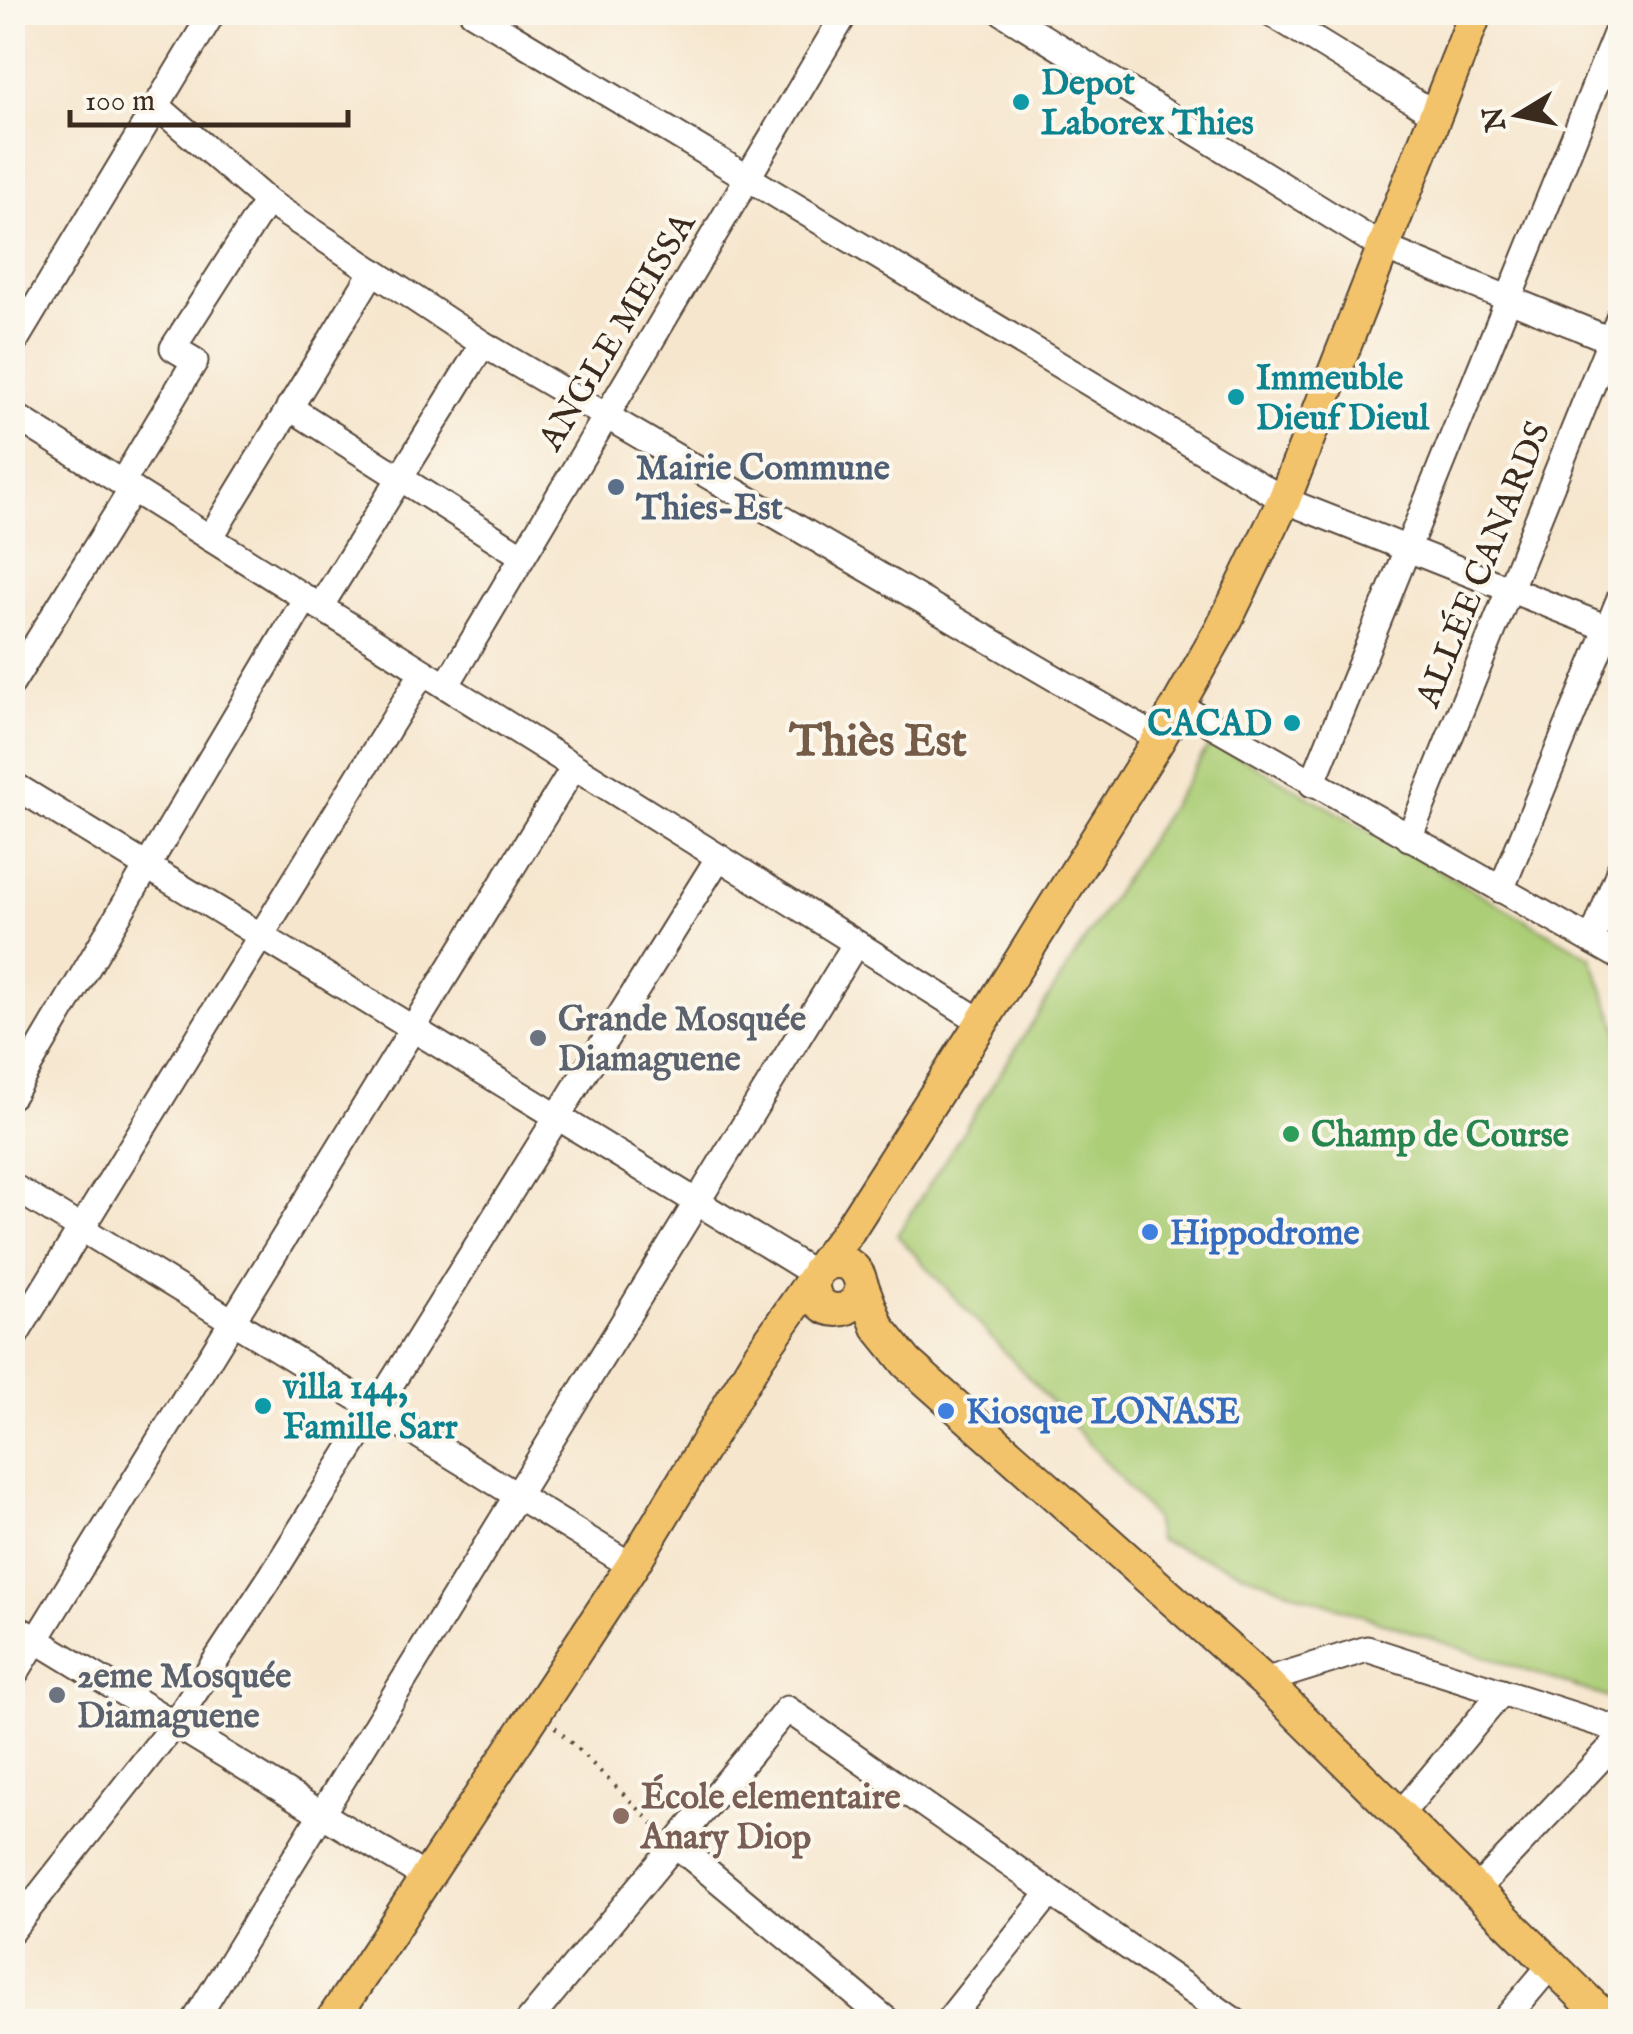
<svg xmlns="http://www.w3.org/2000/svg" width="1633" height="2034" viewBox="0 0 1633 2034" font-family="'IM FELL English',serif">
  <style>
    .green { fill: #acce77; stroke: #747c4a; stroke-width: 2.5 }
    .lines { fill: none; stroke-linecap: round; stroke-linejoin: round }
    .minor-casing { stroke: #574638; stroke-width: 29 }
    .major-casing { stroke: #574638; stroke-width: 36 }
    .path { stroke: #574638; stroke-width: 4; stroke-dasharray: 2.5 8; stroke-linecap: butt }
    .minor { stroke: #fff; stroke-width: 25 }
    .major { stroke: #f2c36a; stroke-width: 32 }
    .culture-dot { fill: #0f9aa8; stroke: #fbf7ec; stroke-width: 4 }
    .service-dot { fill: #5c6f8a; stroke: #fbf7ec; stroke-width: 4 }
    .worship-dot { fill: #6b7280; stroke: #fbf7ec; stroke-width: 4 }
    .leisure-dot { fill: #2e9e5b; stroke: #fbf7ec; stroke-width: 4 }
    .shop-dot { fill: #3f7fe0; stroke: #fbf7ec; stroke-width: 4 }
    .education-dot { fill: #8d6e63; stroke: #fbf7ec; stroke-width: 4 }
    .labels { text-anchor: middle; stroke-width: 8; stroke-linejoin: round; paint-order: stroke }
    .culture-label { font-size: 35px; font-weight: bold; fill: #0d838f; stroke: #fbf7ec; text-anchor: start }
    .street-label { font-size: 35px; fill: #3b2a1e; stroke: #fbf7ec }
    .service-label { font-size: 35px; font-weight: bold; fill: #4e5e75; stroke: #fbf7ec; text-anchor: start }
    .worship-label { font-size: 35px; font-weight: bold; fill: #5b616d; stroke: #fbf7ec; text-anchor: start }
    .leisure-label { font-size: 35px; font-weight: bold; fill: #27864d; stroke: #fbf7ec; text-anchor: start }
    .shop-label { font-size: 35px; font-weight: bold; fill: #366cbe; stroke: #fbf7ec; text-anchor: start }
    .education-label { font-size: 35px; font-weight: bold; fill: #785e54; stroke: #fbf7ec; text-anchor: start }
    .district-label { font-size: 45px; font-weight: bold; fill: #755c49; stroke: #fbf7ec }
  </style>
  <rect width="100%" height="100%" fill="#fbf7ec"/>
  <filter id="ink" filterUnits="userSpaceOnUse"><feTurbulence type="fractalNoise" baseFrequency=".01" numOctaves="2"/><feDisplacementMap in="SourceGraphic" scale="20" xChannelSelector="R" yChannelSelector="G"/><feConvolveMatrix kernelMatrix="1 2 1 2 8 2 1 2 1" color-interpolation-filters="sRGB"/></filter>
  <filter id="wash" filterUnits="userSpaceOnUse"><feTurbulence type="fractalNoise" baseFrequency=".0048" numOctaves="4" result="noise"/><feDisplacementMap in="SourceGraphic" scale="40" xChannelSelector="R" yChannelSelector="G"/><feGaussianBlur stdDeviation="2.25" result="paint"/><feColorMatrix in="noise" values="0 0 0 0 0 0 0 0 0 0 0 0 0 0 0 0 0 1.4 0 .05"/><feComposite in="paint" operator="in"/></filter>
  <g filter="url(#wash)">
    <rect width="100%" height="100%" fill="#f6e6ce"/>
    <polygon class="green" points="1212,741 1591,957 1620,1034 1620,1702 1299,1594 1158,1540 1154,1518 1108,1464 897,1235"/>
  </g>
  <g filter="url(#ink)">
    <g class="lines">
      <defs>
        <g id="minor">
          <polyline points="472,12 1284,500 1620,633"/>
          <polyline points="1002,12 1382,247 1620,344"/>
          <polyline points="1269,12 1435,114"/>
          <polyline points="156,105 267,201 483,344 1159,739"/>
          <polyline points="12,346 213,12"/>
          <polyline points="289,407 521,555"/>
          <polyline points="12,414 982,1022"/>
          <polyline points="122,483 195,361 173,348 267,201"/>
          <polyline points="210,538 373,271"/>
          <polyline points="320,607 483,344"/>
          <polyline points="12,683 132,489"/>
          <polyline points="446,686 846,12"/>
          <polyline points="1178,705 1620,957"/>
          <polyline points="12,784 815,1274"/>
          <polyline points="1312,784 1620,24"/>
          <polyline points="1409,838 1620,316"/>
          <polyline points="1501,890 1620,598"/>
          <polyline points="1592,940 1620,869"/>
          <polyline points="12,1095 306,598"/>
          <polyline points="12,1186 632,1566"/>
          <polyline points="12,1341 423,672"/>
          <polyline points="12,1625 427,1878"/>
          <polyline points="12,1679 574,767"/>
          <polyline points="1264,1681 1367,1649 1620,1730"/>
          <polyline points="1399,1816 1502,1692"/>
          <polyline points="675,1844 889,2022"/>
          <polyline points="1475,1891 1620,1738"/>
          <polyline points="12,1930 174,1724 272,1575 719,857"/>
          <polyline points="194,2022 856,943"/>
          <polyline points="528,2022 787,1709 1236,2022"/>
          <polyline points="947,2022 1049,1894"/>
          <polyline points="1503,2022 1550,1966"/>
        </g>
        <g id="major">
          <circle cx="837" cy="1286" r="24"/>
          <polyline points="818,1270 849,1230 982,1022 1159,739 1226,620 1284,500 1476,12"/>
          <polyline points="860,1280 878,1327 907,1363 1264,1681 1609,2022"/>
          <polyline points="331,2022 632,1566 759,1356 813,1279"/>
        </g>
      </defs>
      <use href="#minor" class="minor-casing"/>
      <use href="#major" class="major-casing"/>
      <polyline class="path" points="555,1727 659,1829"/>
      <use href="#minor" class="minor"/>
      <use href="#major" class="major"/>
    </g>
  </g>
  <g class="culture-dot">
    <circle cx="1021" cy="102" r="10"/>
    <circle cx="1236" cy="397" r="10"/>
    <circle cx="1292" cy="723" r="10"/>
    <circle cx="263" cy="1406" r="10"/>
  </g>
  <circle class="service-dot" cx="616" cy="487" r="10"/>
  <g class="worship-dot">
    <circle cx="538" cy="1038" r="10"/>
    <circle cx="57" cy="1695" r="10"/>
  </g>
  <circle class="leisure-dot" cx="1291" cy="1134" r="10"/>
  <g class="shop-dot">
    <circle cx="1150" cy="1232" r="10"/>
    <circle cx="946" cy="1411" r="10"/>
  </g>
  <circle class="education-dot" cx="621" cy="1816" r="10"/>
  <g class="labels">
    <g class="culture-label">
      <text x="1041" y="94">Depot<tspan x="1041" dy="40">Laborex Thies</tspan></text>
      <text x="1256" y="389">Immeuble<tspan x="1256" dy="40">Dieuf Dieul</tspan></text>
      <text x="1272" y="735" text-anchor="end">CACAD</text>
      <text x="283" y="1398">villa 144,<tspan x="283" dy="40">Famille Sarr</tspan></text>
    </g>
    <g class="street-label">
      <text transform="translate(616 331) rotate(-59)" y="12">ANGLE MEISSA</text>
      <text transform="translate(1482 564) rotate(-68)" y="12">ALLÉE CANARDS</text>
    </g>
    <g class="service-label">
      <text x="636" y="479">Mairie Commune<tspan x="636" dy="40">Thies-Est</tspan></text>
    </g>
    <g class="worship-label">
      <text x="558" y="1030">Grande Mosquée<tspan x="558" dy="40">Diamaguene</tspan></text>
      <text x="77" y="1687">2eme Mosquée<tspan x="77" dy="40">Diamaguene</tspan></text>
    </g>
    <g class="leisure-label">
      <text x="1311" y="1146">Champ de Course</text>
    </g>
    <g class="shop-label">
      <text x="1170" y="1244">Hippodrome</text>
      <text x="966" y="1423">Kiosque LONASE</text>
    </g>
    <g class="education-label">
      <text x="641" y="1808">École elementaire<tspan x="641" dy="40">Anary Diop</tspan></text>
    </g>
    <g class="district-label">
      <text x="878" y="755">Thiès Est</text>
    </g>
  </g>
  <rect width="1633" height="2034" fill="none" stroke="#fbf7ec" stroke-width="50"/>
  <g transform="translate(1518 115) rotate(260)" stroke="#fbf7ec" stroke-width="8" paint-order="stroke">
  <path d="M0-8L18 38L0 25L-18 38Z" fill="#3b2a1e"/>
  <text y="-15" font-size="28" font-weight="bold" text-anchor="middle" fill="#3b2a1e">N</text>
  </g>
  <path d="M70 110v15h278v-15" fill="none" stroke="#3b2a1e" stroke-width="5"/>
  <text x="85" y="110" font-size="30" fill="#3b2a1e" stroke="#fbf7ec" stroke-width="8" paint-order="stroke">100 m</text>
</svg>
